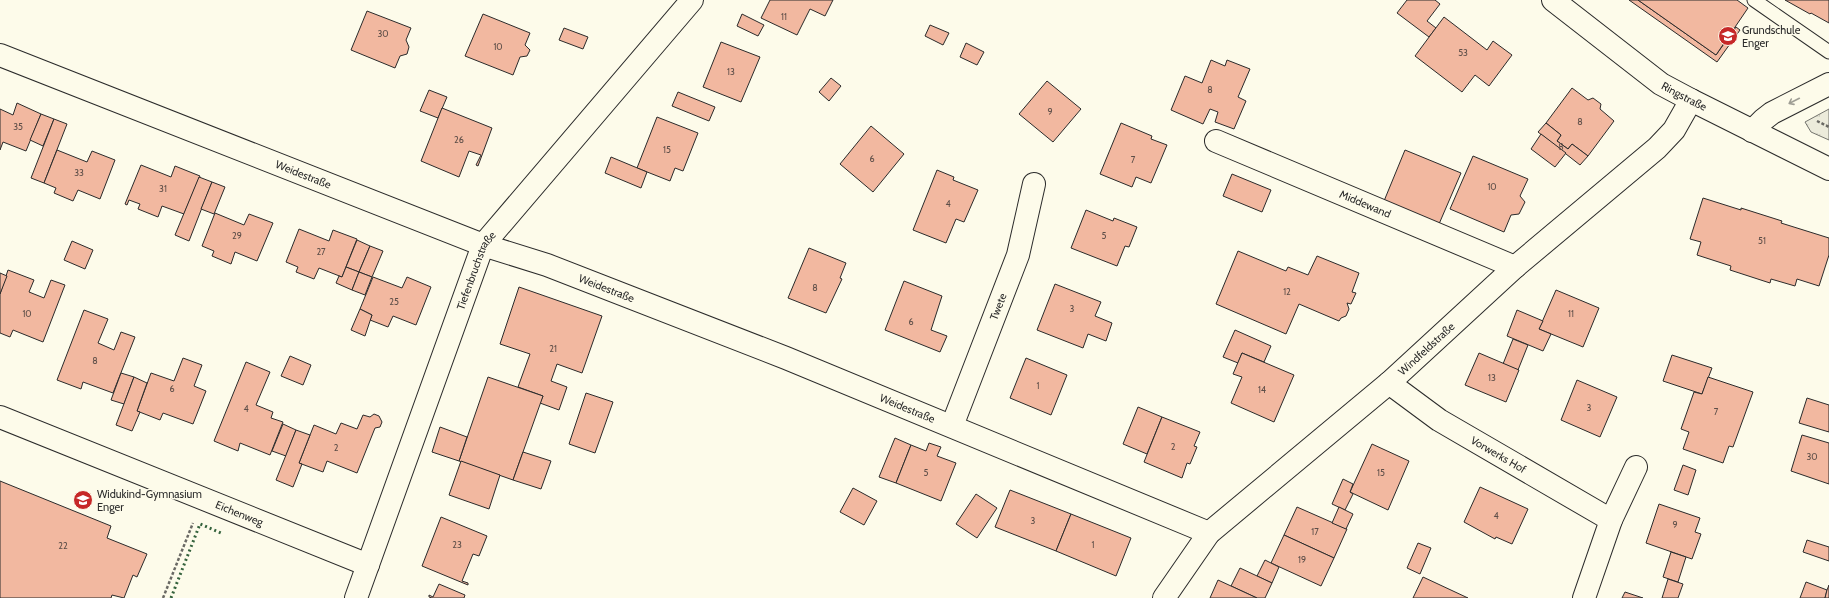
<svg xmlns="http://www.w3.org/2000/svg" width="1829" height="598" viewBox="0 0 1829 598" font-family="Cabin,sans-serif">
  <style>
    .park { fill: url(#park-tufts); stroke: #74746e }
    .building { fill: #f2b8a0; stroke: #2b2b2b }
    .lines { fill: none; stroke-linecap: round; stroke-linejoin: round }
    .service-casing { stroke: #2b2b2b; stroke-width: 15 }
    .minor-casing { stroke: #2b2b2b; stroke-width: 24 }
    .path { stroke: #6a6964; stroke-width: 2.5; stroke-dasharray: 3 2; stroke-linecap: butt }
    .service { stroke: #fdfbea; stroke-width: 13 }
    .minor { stroke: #fdfbea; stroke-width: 22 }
    .hedge { stroke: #34623c; stroke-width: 3; stroke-dasharray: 2 3; stroke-linecap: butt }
    .oneway { stroke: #9e9d94 }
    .labels { text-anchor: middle; stroke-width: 3; stroke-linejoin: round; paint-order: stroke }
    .number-label { font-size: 9px; fill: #5d4e48 }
    .poi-label { font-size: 11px; fill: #2b2b2b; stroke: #fdfbea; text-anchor: start }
    .street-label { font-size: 11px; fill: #2b2b2b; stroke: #fdfbea }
  </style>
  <defs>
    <pattern id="park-tufts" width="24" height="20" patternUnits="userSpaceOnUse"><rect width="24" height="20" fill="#ecebdb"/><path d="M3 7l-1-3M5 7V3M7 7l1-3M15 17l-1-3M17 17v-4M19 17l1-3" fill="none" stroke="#cbcabc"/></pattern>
  </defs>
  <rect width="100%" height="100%" fill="#fdfbea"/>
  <polygon class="park" points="1829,109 1829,140 1811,132 1805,122"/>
  <g class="building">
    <polygon points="770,0 833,0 825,16 810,9 797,35 761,18"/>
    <polygon points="1407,0 1435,0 1440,4 1427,21 1436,28 1429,37 1397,13"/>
    <polygon points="1629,0 1638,0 1716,55 1736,27 1740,30 1717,62"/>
    <polygon points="1638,0 1737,0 1748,8 1716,55"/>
    <polygon points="1785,0 1829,0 1829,23 1811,13 1810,14"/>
    <polygon points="367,11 411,28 406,40 409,47 407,54 400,56 395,68 351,50"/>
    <polygon points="483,14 530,33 525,45 530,50 527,56 520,57 513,75 465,56"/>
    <polygon points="742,14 764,25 758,36 737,26"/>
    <polygon points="1444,17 1487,50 1493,41 1512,55 1489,86 1475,75 1462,92 1415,56"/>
    <polygon points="930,25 949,33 943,45 925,36"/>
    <polygon points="564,28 588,37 583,49 559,40"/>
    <polygon points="721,42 760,57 741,102 703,87"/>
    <polygon points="966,43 984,52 977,65 960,57"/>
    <polygon points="1211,60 1225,66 1227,60 1250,69 1238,97 1246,101 1234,129 1215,122 1218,112 1210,109 1203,124 1171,110 1185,76 1202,83"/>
    <polygon points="831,78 841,86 829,101 819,92"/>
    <polygon points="1047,81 1081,109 1053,142 1019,114"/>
    <polygon points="1572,88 1588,100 1593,98 1601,104 1600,109 1614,121 1588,156 1572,144 1568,149 1557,141 1561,135 1546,123"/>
    <polygon points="429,90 447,97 438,118 420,111"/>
    <polygon points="678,92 715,107 709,121 672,106"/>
    <polygon points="17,103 41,114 26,151 3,142 0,150 0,109 13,115"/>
    <polygon points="442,108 492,128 478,166 476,165 481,155 469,151 459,177 421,161"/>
    <polygon points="41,114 54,119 43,146 30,140"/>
    <polygon points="657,117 698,133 683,171 675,168 670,181 637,168"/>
    <polygon points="54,119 67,124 44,183 31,178"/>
    <polygon points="1121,123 1152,136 1151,139 1167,145 1151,183 1136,177 1132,187 1100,174"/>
    <polygon points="1546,123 1561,135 1557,141 1568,149 1572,144 1588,156 1580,165 1538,132"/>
    <polygon points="871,126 904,154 873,192 840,164"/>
    <polygon points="1541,134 1566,153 1555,167 1531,149"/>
    <polygon points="57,150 87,162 92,151 115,160 100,199 78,190 73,201 54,193 56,188 44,183"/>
    <polygon points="1405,150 1461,173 1439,224 1384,201"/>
    <polygon points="1473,156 1528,179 1520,196 1525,202 1519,214 1511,215 1504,232 1450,209"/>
    <polygon points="611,157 647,172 641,188 605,173"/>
    <polygon points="141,165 171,177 175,166 200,176 184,214 162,206 158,217 138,209 140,204 129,200 127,205 125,204"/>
    <polygon points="937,170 954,177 953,180 978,190 964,222 956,219 946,243 913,230"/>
    <polygon points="1232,174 1271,190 1262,212 1223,196"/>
    <polygon points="199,177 212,182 189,241 175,235"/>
    <polygon points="212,182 225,187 214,214 201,209"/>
    <polygon points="1703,198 1741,210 1741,208 1782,221 1781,223 1829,238 1829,255 1819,286 1797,279 1795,286 1771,279 1770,283 1730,270 1731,266 1697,255 1701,242 1690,239"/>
    <polygon points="1086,210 1113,221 1114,218 1137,227 1129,247 1125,246 1117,266 1071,248"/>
    <polygon points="215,213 244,225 249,214 273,223 257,261 235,252 231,264 212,256 214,251 202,246"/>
    <polygon points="299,229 329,241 333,230 357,239 342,277 319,268 314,279 296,272 298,267 286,262"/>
    <polygon points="357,240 370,246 359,272 346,267"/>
    <polygon points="72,241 93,250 85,269 64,260"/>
    <polygon points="370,246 383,251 372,277 359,272"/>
    <polygon points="809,248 846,263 840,278 842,279 826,313 788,298"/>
    <polygon points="1238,251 1286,271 1288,267 1308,275 1317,256 1359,273 1352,292 1356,293 1351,304 1347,303 1349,309 1346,316 1341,318 1339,321 1299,304 1286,334 1216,304"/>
    <polygon points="346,267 359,272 352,290 336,283 339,276 342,277"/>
    <polygon points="8,270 34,280 29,292 44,298 51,280 65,285 43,342 13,330 10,337 0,333 0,294"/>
    <polygon points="359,272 372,277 365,295 352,290"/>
    <polygon points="0,273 7,276 0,294"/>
    <polygon points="373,277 402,288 407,277 431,287 416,325 393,316 388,327 370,320 372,315 360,309"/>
    <polygon points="904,281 942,296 931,330 947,336 940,352 885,330"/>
    <polygon points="1055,284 1101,302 1095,316 1112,323 1106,341 1088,334 1083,348 1037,330"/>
    <polygon points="519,287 602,316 582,373 557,364 551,381 567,387 559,410 540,403 543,396 518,387 530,354 500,344"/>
    <polygon points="1556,290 1599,308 1583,347 1539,329"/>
    <polygon points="360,309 372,315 365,336 351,330"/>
    <polygon points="84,310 108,319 98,343 114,350 121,332 135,337 113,393 83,382 81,389 57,380"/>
    <polygon points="1517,310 1543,321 1539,329 1551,334 1543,351 1507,336"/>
    <polygon points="1235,330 1271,346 1264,362 1242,353 1238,363 1223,357"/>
    <polygon points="1513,339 1528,345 1518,370 1503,364"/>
    <polygon points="1242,353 1294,375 1274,422 1231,403 1242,377 1233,374"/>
    <polygon points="1479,353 1519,370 1506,402 1465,385"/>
    <polygon points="1672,355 1712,368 1702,394 1663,381"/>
    <polygon points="290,356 311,365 303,385 281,376"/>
    <polygon points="183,358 202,365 194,386 206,391 193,424 163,413 160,420 137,411 151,373 174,381"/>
    <polygon points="1026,358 1067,375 1051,415 1010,398"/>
    <polygon points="246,362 270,372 256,405 273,412 271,418 283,422 270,455 240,443 238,451 214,441"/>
    <polygon points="121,373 134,377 124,404 111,400"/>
    <polygon points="134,377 147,383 137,411 140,412 132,431 116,425"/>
    <polygon points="488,377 543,396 513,480 459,461"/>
    <polygon points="1708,377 1753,392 1733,447 1729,446 1723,463 1683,449 1689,432 1681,429 1694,392 1702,394"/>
    <polygon points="1577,380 1617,397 1600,437 1561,420"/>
    <polygon points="586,393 613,402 595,453 569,444"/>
    <polygon points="1807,398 1829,405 1829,432 1799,423"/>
    <polygon points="1138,407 1162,417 1147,454 1123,444"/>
    <polygon points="374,414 379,416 382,422 380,427 375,428 357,473 327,461 323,472 299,463 314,425 336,434 341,423 357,429 363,415 370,417"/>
    <polygon points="1162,417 1200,432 1194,446 1197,447 1190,464 1187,463 1182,478 1144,462"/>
    <polygon points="283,424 296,430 286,456 272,451"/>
    <polygon points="440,427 467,437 459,461 432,452"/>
    <polygon points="296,430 310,435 299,463 302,464 293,487 276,480"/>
    <polygon points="1802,435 1829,443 1829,484 1791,471"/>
    <polygon points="895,438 911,445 896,483 879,477"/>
    <polygon points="929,443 941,447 937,456 956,463 941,501 896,483 911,445 926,451"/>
    <polygon points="1372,444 1409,461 1388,510 1350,492"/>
    <polygon points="523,452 551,461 541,489 513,480"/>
    <polygon points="461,461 500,475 489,509 449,495"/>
    <polygon points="1683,465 1696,470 1688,495 1674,490"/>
    <polygon points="1343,479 1353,484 1350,492 1353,494 1345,510 1332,504"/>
    <polygon points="0,481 111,526 107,538 147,554 137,577 133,575 124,598 112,595 111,598 0,598"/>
    <polygon points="1480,487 1528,509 1512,544 1496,537 1495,539 1464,522"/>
    <polygon points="853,488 877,501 864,525 840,512"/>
    <polygon points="1010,490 1071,514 1056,551 995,527"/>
    <polygon points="976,494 997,508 977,538 956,524"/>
    <polygon points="1659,504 1700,518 1695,532 1701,534 1692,559 1646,543"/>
    <polygon points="1297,507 1347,529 1334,558 1284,535"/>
    <polygon points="1339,507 1353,514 1346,529 1332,523"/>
    <polygon points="1071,514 1131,538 1116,576 1056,551"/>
    <polygon points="441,517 487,536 479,556 473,554 462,581 468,583 468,585 422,566"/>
    <polygon points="1284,535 1334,558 1321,586 1271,563"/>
    <polygon points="1807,540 1829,547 1829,561 1803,552"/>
    <polygon points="1418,543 1431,548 1420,574 1407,568"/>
    <polygon points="1671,552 1686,557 1678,582 1663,577"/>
    <polygon points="1265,560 1279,567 1272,583 1257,576"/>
    <polygon points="1240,568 1272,583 1265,598 1257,598 1231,586"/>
    <polygon points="1423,577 1468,598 1413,598"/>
    <polygon points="1668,579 1683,584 1678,598 1662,598"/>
    <polygon points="1218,580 1257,598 1210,598"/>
    <polygon points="1806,582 1827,590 1825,598 1800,598"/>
    <polygon points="439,584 465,595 464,598 432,598 429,597 429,595 433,597"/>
    <polygon points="1829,585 1829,598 1825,598 1827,590"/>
    <polygon points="1625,592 1643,598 1622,598"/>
  </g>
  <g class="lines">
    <defs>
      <polyline id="service" points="1754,0 1829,52"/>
      <g id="minor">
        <path id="s1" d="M1553 0 1661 84 1691 100 1829 169"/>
        <path id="s2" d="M0 55 483 245 547 265 786 358 1209 533"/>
        <polyline points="1752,131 1763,120 1772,113 1829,84"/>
        <path id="s3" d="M1216 141 1515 267"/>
        <path id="s4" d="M1389 383 1439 420 1611 520 1584 598"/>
        <path id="s5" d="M0 417 368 565"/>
        <path id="s6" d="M952 426 1018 255 1034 184"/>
        <polyline points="1611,520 1636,467"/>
        <path id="s7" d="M356 598 483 245 692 0"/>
        <path id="s8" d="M1164 598 1209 533 1389 383 1515 267 1657 148 1674 130 1691 100"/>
      </g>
    </defs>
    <use href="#service" class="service-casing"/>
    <use href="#minor" class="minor-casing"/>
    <g class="path">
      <polyline points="1817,121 1829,127"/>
      <polyline points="163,598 193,523"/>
    </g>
    <use href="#service" class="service"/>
    <use href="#minor" class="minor"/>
    <polyline class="hedge" points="171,598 200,524 221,533"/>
  </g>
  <defs><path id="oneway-shaft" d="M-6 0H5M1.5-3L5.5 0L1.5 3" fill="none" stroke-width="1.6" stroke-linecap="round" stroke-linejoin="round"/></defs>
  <use class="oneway" href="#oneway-shaft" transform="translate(1794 101) rotate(153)"/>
  <defs>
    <symbol id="school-disc" viewBox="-11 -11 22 22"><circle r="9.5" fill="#c62828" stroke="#fdfbea"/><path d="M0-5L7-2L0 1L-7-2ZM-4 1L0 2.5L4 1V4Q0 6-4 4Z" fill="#fff"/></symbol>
  </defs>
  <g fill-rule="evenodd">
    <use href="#school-disc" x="1717" y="25" width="22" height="22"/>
    <use href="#school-disc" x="72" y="489" width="22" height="22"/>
  </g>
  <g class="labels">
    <g class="number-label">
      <text x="784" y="20">11</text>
      <text x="383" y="37">30</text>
      <text x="498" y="50">10</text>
      <text x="1463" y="56">53</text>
      <text x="731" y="75">13</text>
      <text x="1210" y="93">8</text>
      <text x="1050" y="115">9</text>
      <text x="1580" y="125">8</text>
      <text x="18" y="130">35</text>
      <text x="459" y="143">26</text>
      <text x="1561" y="150">8</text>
      <text x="667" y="153">15</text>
      <text x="872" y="162">6</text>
      <text x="1133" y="163">7</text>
      <text x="79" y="176">33</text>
      <text x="1492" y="190">10</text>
      <text x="163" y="192">31</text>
      <text x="948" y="207">4</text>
      <text x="237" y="239">29</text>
      <text x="1104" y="239">5</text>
      <text x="1762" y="244">51</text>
      <text x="321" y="255">27</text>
      <text x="815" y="291">8</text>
      <text x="1287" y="295">12</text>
      <text x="394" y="305">25</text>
      <text x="1072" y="312">3</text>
      <text x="27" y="317">10</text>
      <text x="1571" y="317">11</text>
      <text x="911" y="325">6</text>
      <text x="553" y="352">21</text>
      <text x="95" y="364">8</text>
      <text x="1492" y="381">13</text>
      <text x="1038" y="389">1</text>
      <text x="172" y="392">6</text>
      <text x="1262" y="393">14</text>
      <text x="1589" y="411">3</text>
      <text x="246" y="412">4</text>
      <text x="1716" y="415">7</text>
      <text x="1173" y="450">2</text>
      <text x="336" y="451">2</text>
      <text x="1812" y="460">30</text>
      <text x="926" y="476">5</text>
      <text x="1381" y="476">15</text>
      <text x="1496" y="519">4</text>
      <text x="1033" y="524">3</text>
      <text x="1675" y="528">9</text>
      <text x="1315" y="535">17</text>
      <text x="457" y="548">23</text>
      <text x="1093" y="548">1</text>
      <text x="63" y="549">22</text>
      <text x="1302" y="563">19</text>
    </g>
    <g class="poi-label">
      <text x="1742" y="34">Grundschule<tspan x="1742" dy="13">Enger</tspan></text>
      <text x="97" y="498">Widukind-Gymnasium<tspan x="97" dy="13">Enger</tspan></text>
    </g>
    <g class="street-label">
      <text dy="4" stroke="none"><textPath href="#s1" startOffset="163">Ringstraße</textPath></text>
      <text dy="4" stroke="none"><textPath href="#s2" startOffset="326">Weidestraße</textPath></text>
      <text dy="4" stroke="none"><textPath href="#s3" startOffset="162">Middewand</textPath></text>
      <text dy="4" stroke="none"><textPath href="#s7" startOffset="349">Tiefenbruchstraße</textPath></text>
      <text dy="4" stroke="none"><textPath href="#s2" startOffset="650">Weidestraße</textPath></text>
      <text dy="4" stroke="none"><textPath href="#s6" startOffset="128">Twete</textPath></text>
      <text dy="4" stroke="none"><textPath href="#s8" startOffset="364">Windfeldstraße</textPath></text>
      <text dy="4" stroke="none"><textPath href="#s2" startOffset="974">Weidestraße</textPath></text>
      <text dy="4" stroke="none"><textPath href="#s4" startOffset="131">Vorwerks Hof</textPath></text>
      <text dy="4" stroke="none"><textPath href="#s5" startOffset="258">Eichenweg</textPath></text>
    </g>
  </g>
</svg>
